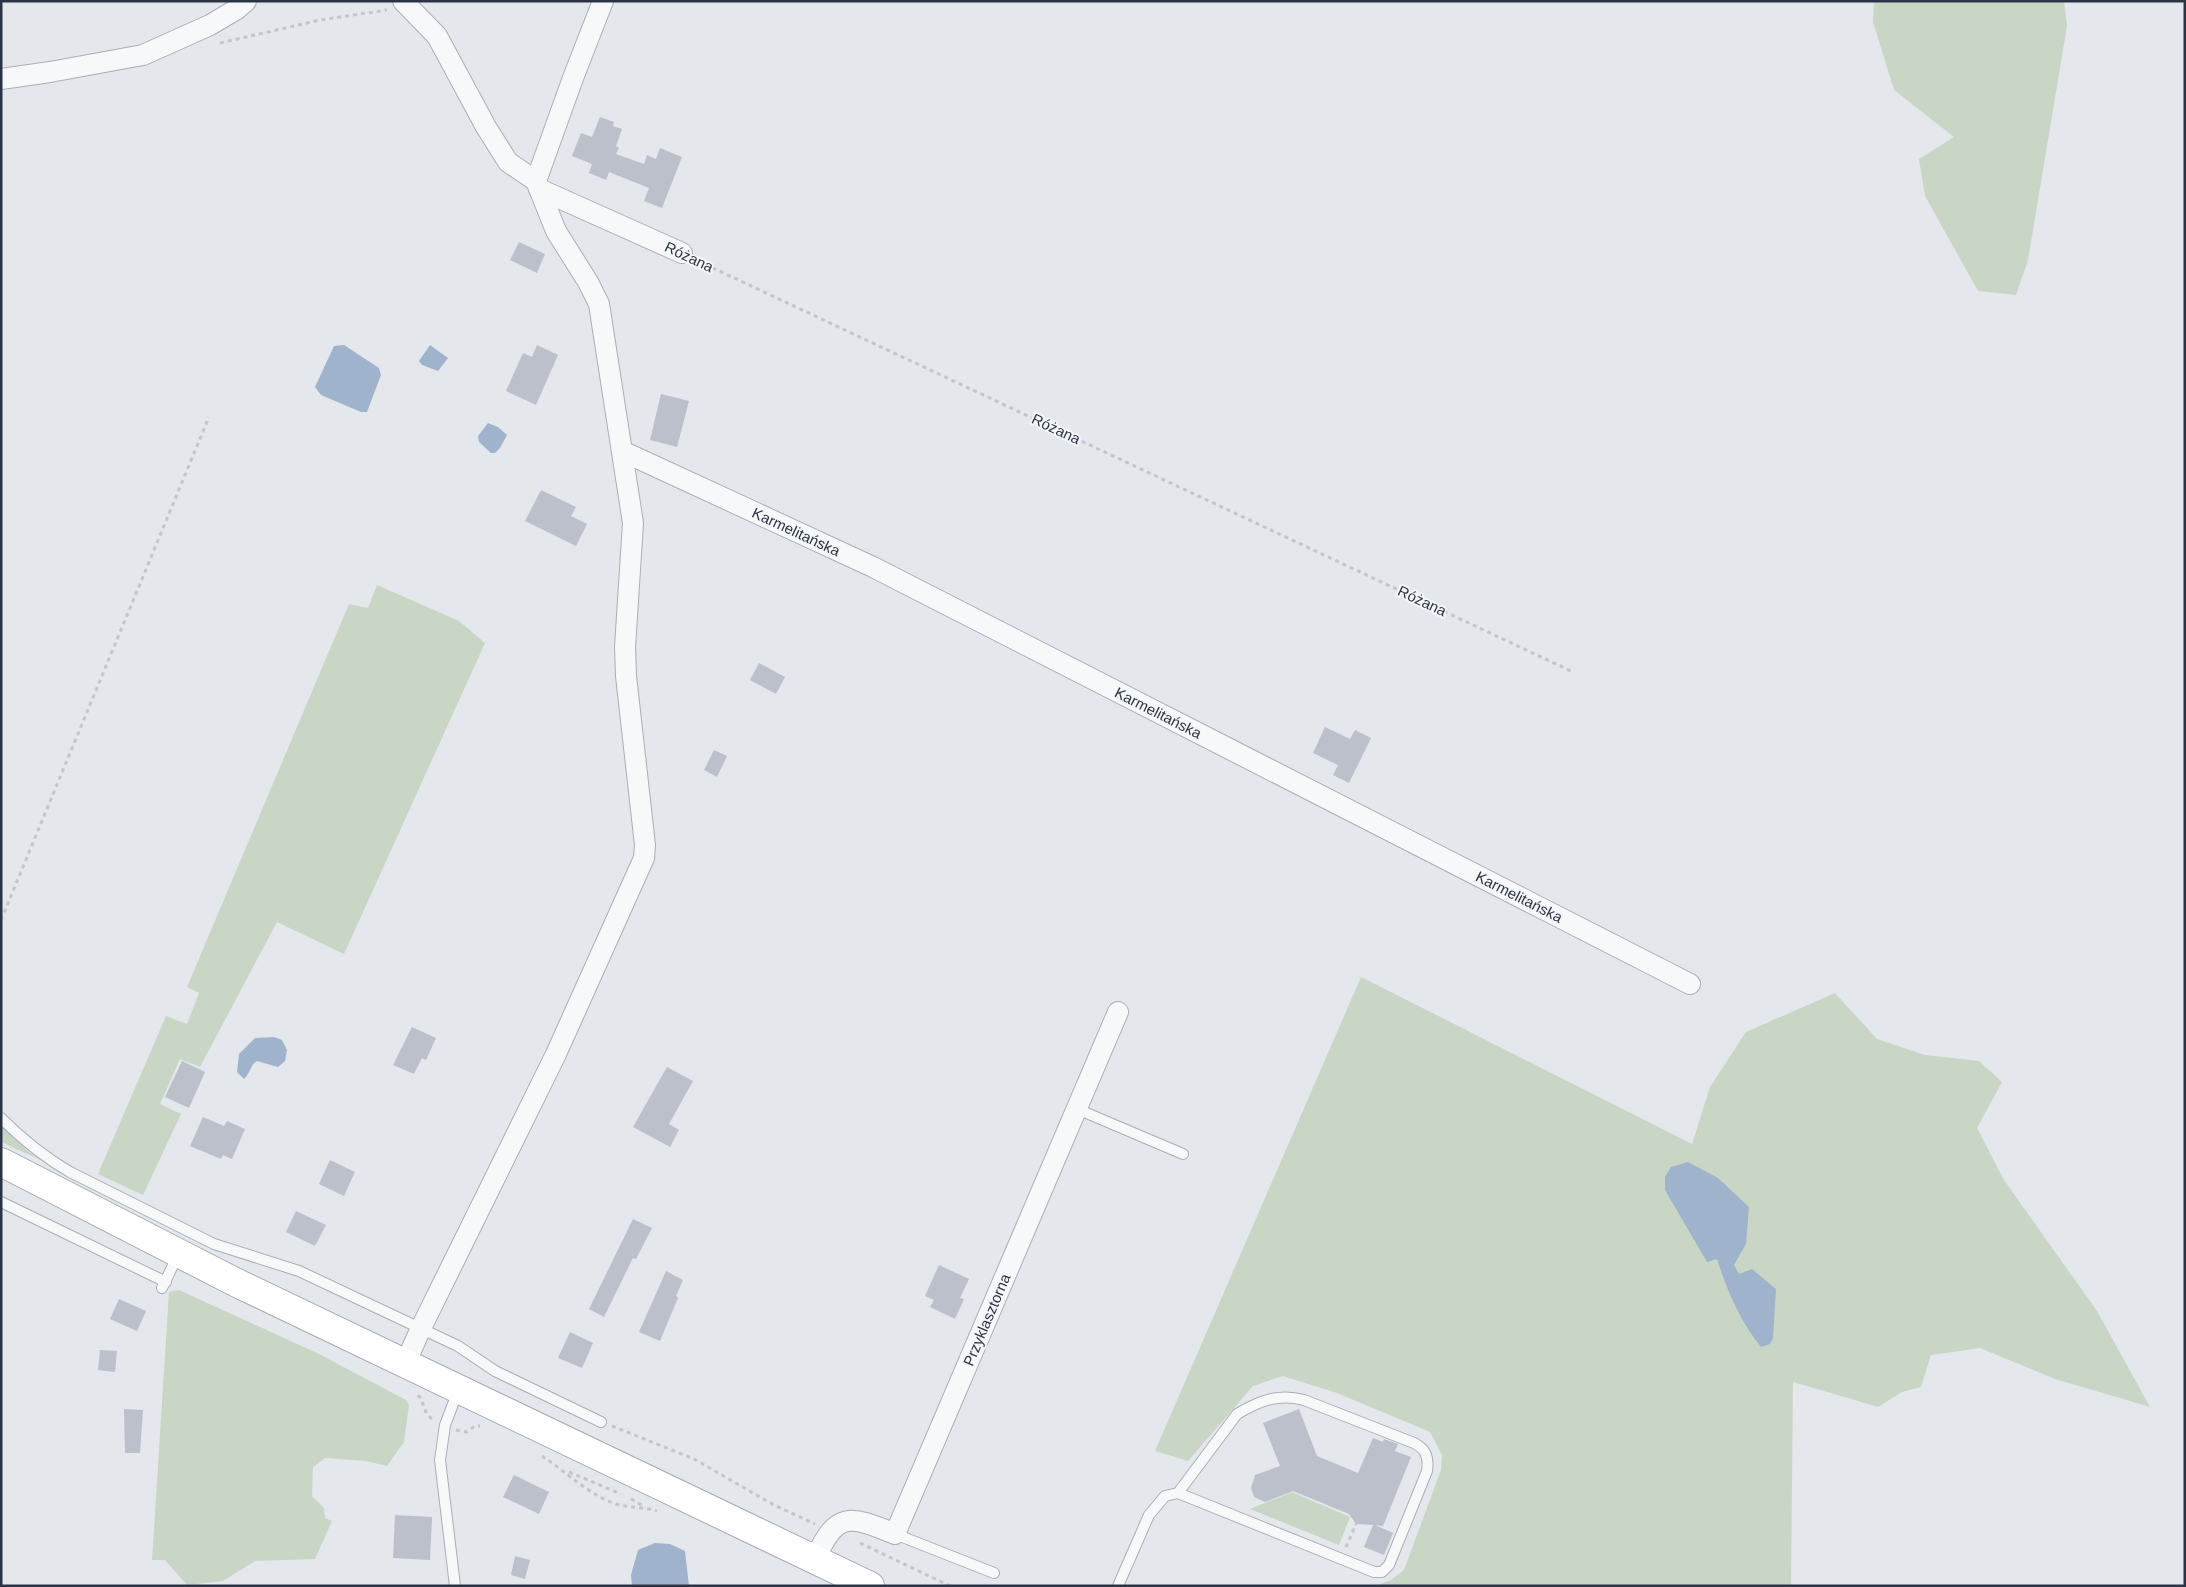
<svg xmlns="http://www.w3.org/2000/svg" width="2186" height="1587" viewBox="0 0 2186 1587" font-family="Arial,sans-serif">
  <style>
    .green { fill: #c9d6c5 }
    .water { fill: #9fb4cc }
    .building { fill: #bbc0ca }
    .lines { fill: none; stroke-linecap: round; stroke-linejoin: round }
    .service-casing { stroke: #a9aeb7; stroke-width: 12 }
    .minor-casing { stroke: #a9aeb7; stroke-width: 22 }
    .primary-casing { stroke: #a3abb8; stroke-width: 30 }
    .path { stroke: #c2c5cb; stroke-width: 3; stroke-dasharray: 4 4; stroke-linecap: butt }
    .service { stroke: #f7f8fa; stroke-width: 10 }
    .minor { stroke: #f7f8fa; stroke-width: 20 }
    .primary { stroke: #fff; stroke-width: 28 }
    .labels { text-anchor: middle; stroke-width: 4; stroke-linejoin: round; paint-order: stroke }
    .street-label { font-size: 15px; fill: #2b3445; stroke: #f4f6f9 }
  </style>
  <rect width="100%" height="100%" fill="#e4e7ec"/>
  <g class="green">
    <polygon points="1874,1 2064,1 2067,26 2028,260 2016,295 1978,291 1925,196 1919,159 1954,137 1894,90 1873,22"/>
    <polygon points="377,585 459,621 485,643 344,954 277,922 200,1067 180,1059 160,1104 181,1114 143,1195 98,1174 166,1016 187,1024 199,993 187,987 349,604 368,608"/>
    <polygon points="1361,977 1692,1144 1710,1087 1746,1032 1835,993 1877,1039 1925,1055 1979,1061 2002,1082 1977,1128 2004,1180 2097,1311 2150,1407 2055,1379 1980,1348 1931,1355 1921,1387 1902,1392 1878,1407 1793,1382 1791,1586 1375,1586 1391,1580 1404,1570 1441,1470 1442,1455 1430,1432 1337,1393 1283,1376 1253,1386 1188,1461 1155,1451"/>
    <polygon points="1,1125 30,1153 43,1161 1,1142"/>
    <polygon points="179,1290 319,1354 406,1400 409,1405 404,1442 387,1466 366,1461 325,1458 313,1467 312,1496 324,1508 325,1518 332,1521 315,1559 255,1561 223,1581 187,1585 165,1560 152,1560 169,1292"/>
    <polygon points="1292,1492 1350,1517 1339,1545 1250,1509"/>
  </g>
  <g class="water">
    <polygon points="344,345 379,368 381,375 367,412 361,412 321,395 315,387 334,346"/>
    <polygon points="430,345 448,358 438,371 422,365 419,361"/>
    <polygon points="488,423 498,427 507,435 500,448 495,453 491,453 479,442 478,436"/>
    <path d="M274 1037 282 1040 287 1050 285 1061 278 1067 257 1061C251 1064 250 1074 244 1079L237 1072 239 1054 255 1038Z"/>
    <path d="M1688 1162 1718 1178 1749 1207 1746 1244 1734 1265 1739 1274 1752 1269 1776 1289 1773 1338 1770 1344 1761 1347C1740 1321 1727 1291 1717 1259L1707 1262 1665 1190V1177L1671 1167Z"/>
    <polygon points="655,1543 670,1544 685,1551 689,1586 632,1586 631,1575 638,1550"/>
  </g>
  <g class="building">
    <polygon points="600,117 614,122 613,126 622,129 616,146 619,148 616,154 644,164 647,155 656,159 660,148 682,157 662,208 644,201 649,188 609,172 606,180 589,173 592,164 572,156 581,133 592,137"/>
    <polygon points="519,242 545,254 537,273 510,260"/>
    <polygon points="537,345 558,355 536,405 506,391 523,353 532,357"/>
    <polygon points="661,394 689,401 677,447 650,440"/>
    <polygon points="541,490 576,507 571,516 587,524 576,546 525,521"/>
    <polygon points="759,663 785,677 776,694 750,680"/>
    <polygon points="1325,727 1350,739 1355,730 1371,738 1349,783 1333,775 1338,765 1313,753"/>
    <polygon points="714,750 727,756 717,777 704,770"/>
    <polygon points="412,1027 436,1038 426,1060 422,1058 414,1074 393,1065"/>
    <polygon points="182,1061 205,1072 189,1108 165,1097"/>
    <polygon points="667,1067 693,1081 669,1124 679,1130 670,1147 633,1127"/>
    <polygon points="203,1117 224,1126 227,1121 245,1129 232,1159 223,1155 221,1159 190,1146"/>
    <polygon points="330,1160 355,1172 344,1196 319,1184"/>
    <polygon points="296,1211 326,1225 315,1246 286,1232"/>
    <polygon points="633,1219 652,1228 636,1259 633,1258 604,1317 589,1309"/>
    <polygon points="939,1265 969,1279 960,1298 964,1299 955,1319 930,1307 934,1300 925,1296"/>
    <polygon points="666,1271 683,1280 676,1296 678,1298 660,1341 639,1332"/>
    <polygon points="119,1299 146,1311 137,1331 110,1319"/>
    <polygon points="570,1332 593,1343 582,1368 558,1358"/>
    <polygon points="100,1350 117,1351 115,1372 98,1370"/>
    <polygon points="124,1409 143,1410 140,1453 125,1453"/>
    <polygon points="1299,1409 1317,1456 1358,1473 1373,1438 1383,1442 1384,1439 1398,1444 1395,1451 1411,1457 1383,1526 1375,1525 1393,1533 1384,1555 1364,1547 1373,1525 1356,1524 1349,1514 1293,1491 1265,1502 1254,1497 1251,1488 1255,1475 1280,1466 1263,1423"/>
    <polygon points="514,1475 549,1492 539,1514 503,1497"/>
    <polygon points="395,1515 432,1517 430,1560 393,1558"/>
    <polygon points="515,1556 530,1560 525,1579 511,1575"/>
  </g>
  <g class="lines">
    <defs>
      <g id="service">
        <polyline points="1077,1109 1183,1154"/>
        <path d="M1 1118C22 1139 44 1157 70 1172L214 1244 299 1271 458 1346 495 1371 601 1422"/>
        <polyline points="1,1202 166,1282"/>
        <polyline points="162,1288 178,1255"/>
        <polyline points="895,1534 994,1573"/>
        <polyline points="455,1586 440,1460 445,1425 458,1391"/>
        <path d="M1118 1586 1149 1515 1165 1496 1178 1493 1374 1572H1382L1389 1565 1427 1471C1429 1457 1426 1449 1414 1443L1304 1400C1278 1393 1259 1401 1237 1414L1178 1493"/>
      </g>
      <g id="minor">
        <polyline points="403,1 437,36 486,127 508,162 536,181"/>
        <polyline points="1,79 50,72 143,55 210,25 237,9 246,1"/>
        <polyline points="539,189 682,253"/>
        <polyline points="622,451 873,567 1690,984"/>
        <polyline points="405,1364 421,1328 556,1054 644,858 645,845 626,676 625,647 633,523 599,304 588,282 556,231 536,181 573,78 603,1"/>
        <path d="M815 1559C837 1511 849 1515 895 1534L1118 1012"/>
      </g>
      <polyline id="primary" points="1,1162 235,1282 870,1586"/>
    </defs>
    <use href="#service" class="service-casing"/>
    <use href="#minor" class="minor-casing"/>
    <use href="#primary" class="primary-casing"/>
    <g class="path">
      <polyline points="220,43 320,20 387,10"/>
      <polyline points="698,261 1571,671"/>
      <polyline points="1,920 209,417"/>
      <path d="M418 1395C425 1403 423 1413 432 1419"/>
      <polyline points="612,1426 694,1459 774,1505 815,1524"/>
      <polyline points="456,1430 466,1432 475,1426 480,1426"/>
      <path d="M542 1456C565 1471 589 1495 616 1504 629 1508 644 1507 657 1511"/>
      <polyline points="569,1472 621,1494"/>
      <polyline points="631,1499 645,1507"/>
      <polyline points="860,1543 950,1586"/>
      <polyline points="1346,1547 1356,1524"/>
    </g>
    <use href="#service" class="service"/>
    <use href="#minor" class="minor"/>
    <use href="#primary" class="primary"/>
  </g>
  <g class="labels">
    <g class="street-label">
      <text transform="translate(689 257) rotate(25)" y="5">Różana</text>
      <text transform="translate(1056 429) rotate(25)" y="5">Różana</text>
      <text transform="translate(796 532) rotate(25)" y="5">Karmelitańska</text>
      <text transform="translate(1422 601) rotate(25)" y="5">Różana</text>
      <text transform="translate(1158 713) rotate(27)" y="5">Karmelitańska</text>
      <text transform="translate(1519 897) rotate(27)" y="5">Karmelitańska</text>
      <text transform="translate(987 1320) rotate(-67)" y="5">Przyklasztorna</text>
    </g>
  </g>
  <rect width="2186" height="1587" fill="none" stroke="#2b3445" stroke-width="5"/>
</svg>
